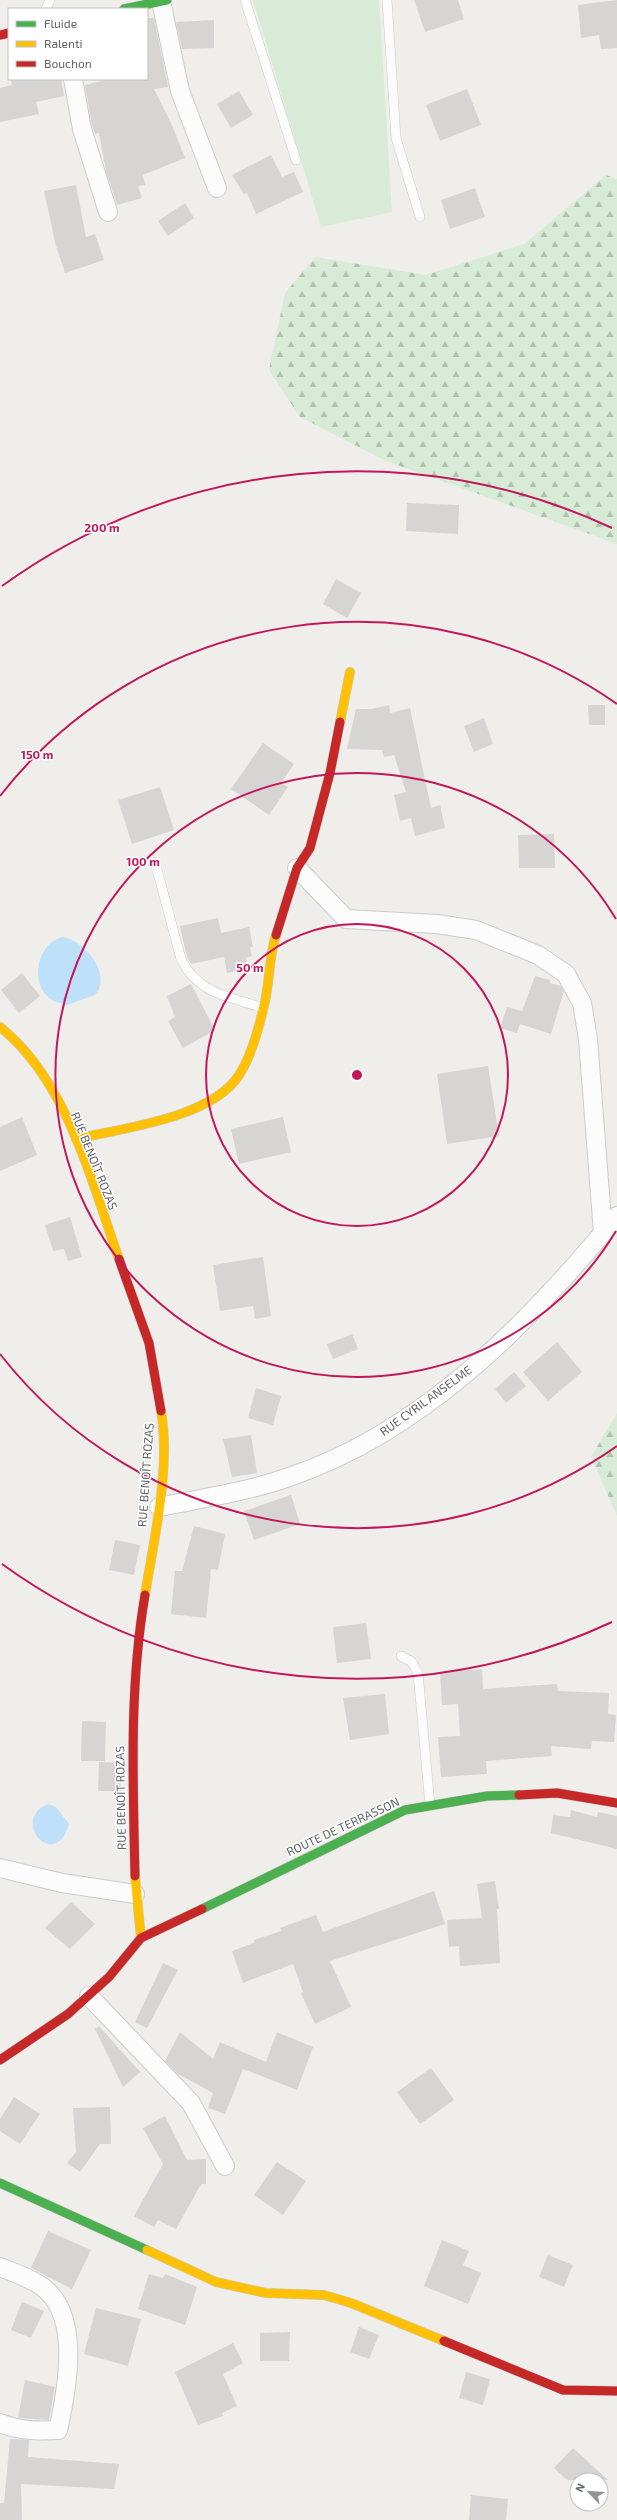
<svg xmlns="http://www.w3.org/2000/svg" width="617" height="2520" viewBox="0 0 617 2520" font-family="'Exo 2',sans-serif">
  <style>
    .forest { fill: url(#forest-firs) }
    .green { fill: #d8ebd6 }
    .water { fill: #bfe0f9 }
    .building { fill: #d6d5d3 }
    .lines { fill: none; stroke-linecap: round; stroke-linejoin: round }
    .lane-casing { stroke: #cbcccc; stroke-width: 10 }
    .street-casing { stroke: #cbcccc; stroke-width: 20 }
    .fast-casing { stroke: #cacacb; stroke-width: 10 }
    .slow-casing { stroke: #cacacb; stroke-width: 10 }
    .jam-casing { stroke: #cacacb; stroke-width: 10 }
    .lane { stroke: #fdfcfc; stroke-width: 9 }
    .street { stroke: #fdfcfc; stroke-width: 18 }
    .fast { stroke: #4caf50; stroke-width: 9 }
    .slow { stroke: #ffc107; stroke-width: 9 }
    .jam { stroke: #c62828; stroke-width: 9 }
    .ring { fill: none; stroke: #c2185b; stroke-width: 2 }
    .labels { text-anchor: middle; stroke-width: 3; stroke-linejoin: round; paint-order: stroke }
    .street-label { font-size: 12px; fill: #5f6368; stroke: #fff }
    .centre { fill: #c2185b; stroke: #fff; stroke-width: 2 }
    .ring-label { font-size: 12px; text-anchor: middle; font-weight: bold; fill: #c2185b; stroke: #fff; stroke-width: 3; stroke-linejoin: round; paint-order: stroke }
  </style>
  <defs>
    <pattern id="forest-firs" width="22" height="20" patternUnits="userSpaceOnUse"><rect width="22" height="20" fill="#d8ebd6"/><path d="M5 1l3.5 6h-7zM16 11l3.5 6h-7z" fill="#b2c2b1"/></pattern>
  </defs>
  <rect width="100%" height="100%" fill="#efeeea"/>
  <g class="forest">
    <polygon points="606,175 617,179 617,544 386,461 300,417 269,370 285,293 315,257 426,275 524,244"/>
    <polygon points="617,1413 617,1516 591,1457"/>
  </g>
  <polygon class="green" points="253,0 379,0 392,212 321,227"/>
  <g class="water">
    <path d="M63 937C85 941 113 975 95 995L67 1005C61 1003 54 1002 49 998 29 981 38 942 63 937Z"/>
    <path d="M48 1804 56 1807 69 1824C55 1873 9 1820 48 1804Z"/>
  </g>
  <g class="building">
    <polygon points="414,0 458,0 464,19 425,32"/>
    <polygon points="617,0 617,48 601,49 599,35 581,38 578,5"/>
    <polygon points="147,18 154,18 168,87 154,89 172,125 185,158 143,175 145,185 138,186 142,198 117,205 106,171 99,133 95,134 92,126 85,85 108,79 147,79"/>
    <polygon points="214,20 214,48 182,49 176,22"/>
    <polygon points="11,79 61,79 64,96 36,102 39,114 0,122 0,88 12,85"/>
    <polygon points="467,89 481,125 440,141 426,105"/>
    <polygon points="239,91 253,115 231,128 217,104"/>
    <polygon points="271,155 282,177 294,172 303,192 256,214 247,193 244,194 232,175"/>
    <polygon points="76,185 86,237 95,234 104,260 65,273 56,246 44,191"/>
    <polygon points="475,188 485,217 450,229 441,200"/>
    <polygon points="185,203 194,218 168,236 158,221"/>
    <polygon points="407,503 459,505 458,534 406,531"/>
    <polygon points="336,579 361,593 347,618 323,604"/>
    <polygon points="389,705 390,713 410,708 431,808 440,805 445,828 415,836 411,818 400,821 394,795 406,792 394,755 384,757 382,750 347,749 356,709 371,709"/>
    <polygon points="588,705 605,705 605,725 589,725"/>
    <polygon points="484,718 493,744 474,752 464,726"/>
    <polygon points="263,743 294,764 281,783 288,787 269,815 231,789"/>
    <polygon points="160,787 174,830 132,844 118,800"/>
    <polygon points="554,834 555,868 519,868 518,835"/>
    <polygon points="218,918 221,933 249,927 253,947 250,947 252,956 246,958 248,968 227,973 224,957 191,964 187,957 180,926"/>
    <polygon points="22,973 40,996 19,1013 1,990"/>
    <polygon points="535,976 550,980 550,983 561,986 564,991 551,1034 520,1024 517,1033 500,1028 507,1007 522,1011"/>
    <polygon points="191,984 215,1030 183,1048 168,1021 175,1017 167,996"/>
    <polygon points="488,1066 499,1136 447,1144 437,1074"/>
    <polygon points="22,1117 37,1155 0,1171 0,1127"/>
    <polygon points="283,1117 291,1152 239,1164 231,1129"/>
    <polygon points="70,1217 82,1257 68,1261 64,1249 53,1251 45,1225"/>
    <polygon points="263,1257 271,1316 255,1319 253,1306 220,1311 213,1265"/>
    <polygon points="352,1334 358,1349 333,1359 327,1344"/>
    <polygon points="557,1342 582,1372 548,1401 523,1372"/>
    <polygon points="514,1372 526,1386 506,1403 495,1389"/>
    <polygon points="256,1388 281,1396 273,1425 248,1418"/>
    <polygon points="251,1435 257,1473 232,1477 223,1439"/>
    <polygon points="291,1495 300,1524 254,1540 244,1511"/>
    <polygon points="194,1526 225,1534 218,1570 211,1569 206,1618 171,1614 175,1571 182,1571"/>
    <polygon points="115,1540 140,1545 134,1575 109,1570"/>
    <polygon points="366,1623 371,1659 337,1663 333,1627"/>
    <polygon points="482,1669 483,1689 557,1684 558,1691 609,1693 608,1714 616,1715 614,1742 592,1741 591,1749 551,1746 552,1756 486,1761 487,1774 441,1777 438,1737 460,1736 458,1704 442,1705 440,1672"/>
    <polygon points="385,1694 389,1734 350,1740 343,1698"/>
    <polygon points="82,1721 106,1722 105,1761 81,1761"/>
    <polygon points="99,1762 120,1763 121,1791 98,1791"/>
    <polygon points="571,1810 597,1817 598,1812 617,1816 617,1849 551,1833 553,1815 570,1817"/>
    <polygon points="495,1881 499,1909 497,1909 500,1963 460,1966 459,1946 449,1947 447,1920 482,1918 477,1884"/>
    <polygon points="434,1891 445,1924 330,1961 351,2007 315,2024 301,1993 303,1992 293,1964 243,1983 232,1951 254,1943 254,1940 281,1931 280,1928 316,1915 323,1932"/>
    <polygon points="71,1902 95,1924 70,1949 45,1928"/>
    <polygon points="163,1963 178,1970 147,2028 135,2022"/>
    <polygon points="99,2026 140,2072 123,2087 95,2029"/>
    <polygon points="180,2032 213,2059 220,2042 266,2062 277,2032 313,2047 297,2090 243,2069 225,2114 208,2108 213,2093 178,2074 165,2061"/>
    <polygon points="431,2068 454,2100 420,2124 397,2092"/>
    <polygon points="14,2097 40,2114 20,2144 0,2131 0,2119"/>
    <polygon points="110,2107 111,2144 100,2144 80,2172 67,2163 76,2152 73,2108"/>
    <polygon points="165,2116 187,2160 206,2159 206,2184 201,2184 176,2229 158,2220 154,2227 134,2216 163,2164 143,2128"/>
    <polygon points="277,2162 306,2181 283,2215 254,2195"/>
    <polygon points="48,2231 91,2250 72,2289 31,2268"/>
    <polygon points="442,2240 469,2251 463,2265 481,2273 468,2304 424,2286"/>
    <polygon points="548,2255 573,2265 564,2287 539,2277"/>
    <polygon points="149,2274 163,2278 165,2274 197,2287 185,2325 138,2309"/>
    <polygon points="22,2302 44,2311 31,2338 11,2330"/>
    <polygon points="96,2308 141,2319 128,2366 84,2354"/>
    <polygon points="359,2327 379,2335 369,2359 350,2352"/>
    <polygon points="290,2332 289,2361 260,2361 260,2333"/>
    <polygon points="233,2343 243,2363 223,2374 237,2406 222,2413 223,2416 198,2425 175,2372"/>
    <polygon points="466,2372 490,2379 483,2405 459,2398"/>
    <polygon points="25,2380 55,2387 49,2420 18,2418"/>
    <polygon points="10,2439 29,2440 28,2457 119,2464 114,2489 21,2484 22,2520 0,2520 0,2503 4,2503"/>
    <polygon points="573,2448 608,2480 567,2480 554,2468"/>
    <polygon points="471,2495 508,2499 506,2520 469,2520"/>
  </g>
  <g class="lines">
    <defs>
      <g id="lane">
        <polyline points="245,0 296,160"/>
        <polyline points="387,0 396,138 420,217"/>
        <polyline points="46,9 50,0"/>
        <path d="M155 862 181 959C198 994 230 997 264 1008"/>
        <polyline points="401,1656 412,1662 418,1673 430,1806"/>
      </g>
      <g id="street">
        <polyline points="161,1 180,91 217,188"/>
        <polyline points="73,79 82,129 108,212"/>
        <polyline points="297,868 346,919 437,924 476,930 538,955 566,974 582,1003 588,1039 603,1233"/>
        <path d="M159 1507C203 1498 247 1492 289 1477 423 1432 529 1323 617 1216"/>
        <polyline points="0,1868 62,1883 135,1894"/>
        <polyline points="89,1996 191,2103 225,2166"/>
        <path d="M0 2267C15 2273 31 2278 44 2288 81 2317 67 2390 58 2430 37 2431 20 2431 0 2423"/>
      </g>
      <g id="fast">
        <polyline points="124,9 167,0"/>
        <polyline points="202,1909 405,1810 487,1796 519,1795"/>
        <polyline points="0,2183 147,2250"/>
      </g>
      <g id="slow">
        <polyline points="340,722 350,672"/>
        <path d="M0 1027C67 1080 91 1181 119 1259"/>
        <path d="M76 1139C123 1128 212 1118 239 1075 251 1057 258 1031 263 1010 270 986 268 959 276 935"/>
        <path d="M145 1595C154 1539 171 1467 161 1411"/>
        <polyline points="135,1876 141,1938"/>
        <polyline points="147,2250 216,2282 266,2293 324,2295 351,2303 444,2341"/>
      </g>
      <g id="jam">
        <polyline points="0,35 9,33"/>
        <polyline points="276,935 297,868 310,848 330,773 340,722"/>
        <polyline points="119,1259 149,1343 161,1411"/>
        <polyline points="519,1795 557,1793 617,1803"/>
        <path d="M135 1876C133 1782 129 1688 145 1595"/>
        <polyline points="0,2060 68,2014 109,1977 141,1938 202,1909"/>
        <polyline points="444,2341 563,2390 617,2391"/>
      </g>
    </defs>
    <use href="#lane" class="lane-casing"/>
    <use href="#street" class="street-casing"/>
    <use href="#fast" class="fast-casing"/>
    <use href="#slow" class="slow-casing"/>
    <use href="#jam" class="jam-casing"/>
    <use href="#lane" class="lane"/>
    <use href="#street" class="street"/>
    <use href="#fast" class="fast"/>
    <use href="#slow" class="slow"/>
    <use href="#jam" class="jam"/>
  </g>
  <g class="ring">
    <circle cx="357" cy="1075" r="151"/>
    <path d="M616 1231A302 302 0 1 1 616 919"/>
    <path d="M617 1446A453 453 0 0 1 0 1354M0 796A453 453 0 0 1 617 704"/>
    <path d="M612 1622A604 604 0 0 1 2 1564M2 586A604 604 0 0 1 612 528"/>
  </g>
  <g class="labels">
    <g class="street-label">
      <text transform="translate(94 1161) rotate(68)" y="4">RUE BENOÎT ROZAS</text>
      <text transform="translate(426 1401) rotate(-36)" y="4">RUE CYRIL ANSELME</text>
      <text transform="translate(146 1475) rotate(-86)" y="4">RUE BENOÎT ROZAS</text>
      <text transform="translate(121 1798) rotate(-91)" y="4">RUE BENOÎT ROZAS</text>
      <text transform="translate(343 1827) rotate(-25)" y="4">ROUTE DE TERRASSON</text>
    </g>
  </g>
  <circle cx="357" cy="1075" r="6" class="centre"/>
  <g class="ring-label">
    <text x="102" y="532">200 m</text>
    <text x="37" y="759">150 m</text>
    <text x="143" y="866">100 m</text>
    <text x="250" y="972">50 m</text>
  </g>
  <rect x="8" y="8" width="140" height="72" fill="#ffffff" stroke="#bfc1c3"/>
  <rect x="16" y="21" width="20" height="6" fill="#4caf50" stroke="#bfc1c3"/>
  <text x="44" y="28" font-size="12" fill="#5f6368">Fluide</text>
  <rect x="16" y="41" width="20" height="6" fill="#ffc107" stroke="#bfc1c3"/>
  <text x="44" y="48" font-size="12" fill="#5f6368">Ralenti</text>
  <rect x="16" y="61" width="20" height="6" fill="#c62828" stroke="#bfc1c3"/>
  <text x="44" y="68" font-size="12" fill="#5f6368">Bouchon</text>
  <g transform="translate(589 2492) rotate(295)"><circle r="19" fill="#ffffff" stroke="#bfc1c3"/>
  <path d="M0-3L7 15L0 10L-7 15Z" fill="#919496"/>
  <text y="-6" font-size="11" font-weight="bold" text-anchor="middle" fill="#5f6368">N</text>
  </g>
</svg>
